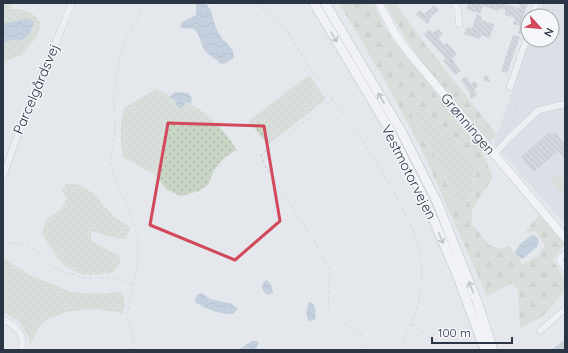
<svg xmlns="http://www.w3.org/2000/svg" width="568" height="353" viewBox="0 0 568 353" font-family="Quicksand,sans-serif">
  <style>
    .built { fill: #d2d6de }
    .grass { fill: url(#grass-dots) }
    .forest { fill: url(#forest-firs); fill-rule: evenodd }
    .garden { fill: #c9d6c5 }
    .water { fill: url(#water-waves) }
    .building { fill: url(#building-back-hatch) }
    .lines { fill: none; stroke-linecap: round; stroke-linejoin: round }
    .minor-casing { stroke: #a9aeb7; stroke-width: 7 }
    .major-casing { stroke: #a3abb8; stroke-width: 9 }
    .highway-casing { stroke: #8b94a3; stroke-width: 10 }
    .path { stroke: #c2c5cb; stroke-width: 1; stroke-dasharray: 3 3; stroke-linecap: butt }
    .minor { stroke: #f7f8fa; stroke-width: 6 }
    .major { stroke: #fff; stroke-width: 8 }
    .highway { stroke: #fff; stroke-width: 9 }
    .oneway { stroke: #959aa2 }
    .marked { fill: none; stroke: #d1495b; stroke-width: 3; stroke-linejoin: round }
    .labels { text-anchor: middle; stroke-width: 3; stroke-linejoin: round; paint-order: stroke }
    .street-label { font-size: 14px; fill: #2b3445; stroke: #f4f6f9 }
  </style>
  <defs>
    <pattern id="grass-dots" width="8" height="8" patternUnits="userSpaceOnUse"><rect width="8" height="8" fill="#c9d6c5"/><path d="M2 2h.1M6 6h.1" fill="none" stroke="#adb8ab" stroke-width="1.8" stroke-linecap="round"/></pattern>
    <pattern id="forest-firs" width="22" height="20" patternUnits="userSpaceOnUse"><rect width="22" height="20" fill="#c9d6c5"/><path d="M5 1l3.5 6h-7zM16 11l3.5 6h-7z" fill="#adb8ab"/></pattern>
    <pattern id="water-waves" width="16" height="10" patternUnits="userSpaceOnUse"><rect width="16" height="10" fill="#9fb4cc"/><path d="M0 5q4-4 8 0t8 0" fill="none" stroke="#8293a7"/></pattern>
    <pattern id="building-back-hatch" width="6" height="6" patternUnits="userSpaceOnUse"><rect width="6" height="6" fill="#bbc0ca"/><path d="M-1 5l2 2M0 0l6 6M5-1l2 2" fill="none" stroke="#989da6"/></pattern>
  </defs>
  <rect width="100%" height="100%" fill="#e4e7ec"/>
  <polygon class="built" points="543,3 565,3 565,224 494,144 530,40 552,40 552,16 538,16"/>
  <g class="grass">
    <path d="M3 3H14L9 9C23 9 34 11 41 24L37 37 21 55 3 62Z"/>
    <polygon points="309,75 326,99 268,145 249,121"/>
    <path d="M156 89C167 92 173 101 184 105L186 102C207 111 225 131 237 150L224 158 214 170 208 185 199 191 181 196 167 190 155 175 123 157C120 140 120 125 124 108Z"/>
    <polygon points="415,106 424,108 451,134 474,166 473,192 463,211 410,111"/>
    <path d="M66 184H78L93 193 113 216 131 228 125 239 115 238 91 231V240L106 249 119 255 121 262 113 273C103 273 91 276 82 274 62 269 51 250 42 233L46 220 62 208 67 198 62 191Z"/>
    <path d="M3 258 30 275 71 292 95 294 122 292 125 303 122 314C101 306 58 308 41 325 37 329 34 339 31 344 25 329 20 318 3 313Z"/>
  </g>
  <g class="forest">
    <path d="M339 3H373L387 31 403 53 480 147 493 177 472 210V224L489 245 500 249 510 246 523 265 537 256 545 246 535 231 529 233 526 231 539 215 565 244 553 260 565 279V291L542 317 520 328 518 290 512 283 487 296 422 150 384 79ZM415 106 424 108 451 134 474 166 473 192 463 211 410 111Z"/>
    <path d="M386 3H395L422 40 497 135 489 143C452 98 411 56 386 3Z"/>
  </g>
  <polygon class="garden" points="558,174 565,182 565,190 561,193 550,181"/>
  <g class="water">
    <path d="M196 3H206L211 11 216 28 222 39 228 44 233 51 234 58 226 63 221 64C216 58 208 56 204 49 200 42 200 35 194 29L180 28 182 22 196 15Z"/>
    <polygon points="24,19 30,19 34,21 30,34 22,40 10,40 3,44 3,24"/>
    <path d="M175 92 188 93 192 98 191 104 186 102 181 109C177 107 176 106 176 101L171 98V95Z"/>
    <polygon points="532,235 537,237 539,241 537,247 522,259 516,255 515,252 520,244"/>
    <path d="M266 280C271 283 272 287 273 293L268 295C261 291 260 285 266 280Z"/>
    <path d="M202 293 210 299 232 304 238 309 233 314C217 314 209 310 195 302L196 295Z"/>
    <path d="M310 301C317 307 316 312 315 320L309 321C305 314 306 309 310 301Z"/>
    <polygon points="252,341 258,341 258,346 254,350 238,350"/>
  </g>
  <g class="building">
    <polygon points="469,3 503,3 519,8 520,3 528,3 522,20 526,21 522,34 518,33 520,26 513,24 515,18 505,15 505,10 500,8 499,11 483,6 480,14 466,9"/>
    <polygon points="434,5 439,10 429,19 430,21 427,24 416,14 420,10 424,14"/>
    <polygon points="477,14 482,16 481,20 494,24 490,38 481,35 480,39 464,34 467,27 472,28"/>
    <polygon points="430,29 433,33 438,29 443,34 438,38 444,45 447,43 457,54 452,58 455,62 454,63 461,71 455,75 443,61 446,59 424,34"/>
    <polygon points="513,35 520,37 507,73 501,71"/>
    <polygon points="487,75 490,81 485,82 483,77"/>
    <polygon points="466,76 471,84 475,81 478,86 474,89 477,95 471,99 469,95 471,94 461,80"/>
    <polygon points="550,132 552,134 555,132 565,144 565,159 558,151 534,172 524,162 525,161 521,156"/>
    <polygon points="565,339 565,350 551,350"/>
  </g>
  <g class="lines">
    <defs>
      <g id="minor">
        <polyline points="455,3 458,10 459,24"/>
        <polyline points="534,16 536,3"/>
        <polyline points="510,87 528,35"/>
        <polyline points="494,155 509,138 539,110 565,104"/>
        <polyline points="3,177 19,131 72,3"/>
        <polyline points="565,254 560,258 560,261 565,269"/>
        <path d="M3 319C15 327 27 334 21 350"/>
        <polyline points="540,331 565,309"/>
      </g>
      <polyline id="major" points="379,3 394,32 409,53 565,238"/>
      <g id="highway">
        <polyline points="314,3 388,127 425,200 456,272 485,350"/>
        <polyline points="325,3 401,131 437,202 478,304 493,350"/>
      </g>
    </defs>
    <use href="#minor" class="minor-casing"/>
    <use href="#major" class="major-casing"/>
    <use href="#highway" class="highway-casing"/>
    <g class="path">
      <path d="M251 3C263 8 272 14 281 24 292 36 300 53 309 67 343 112 379 161 404 212 409 223 416 236 419 248 427 290 417 314 398 350"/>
      <polyline points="345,3 344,6 345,9 361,16 366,15 367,11"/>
      <path d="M350 3 356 8H364L369 12 371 19 382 37 391 45 392 51 400 58 405 74 418 83 421 86 423 96C438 100 432 101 437 114L449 123 476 155 478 164 474 173C467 174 462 173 456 174V179L468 191"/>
      <polyline points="366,8 367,3"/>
      <polyline points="545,16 547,8 551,3"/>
      <path d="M544 40C540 67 520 88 565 91"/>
      <polyline points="333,99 261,155 265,166 312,237 330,270 328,310 339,320 362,335 363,347 361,350"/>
      <polyline points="510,129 537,40"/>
      <polygon points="447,137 452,139 461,154 473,167 472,171 460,173 456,171 451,153 445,144 445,140"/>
      <polyline points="453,160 451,154 447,152 444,152 441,158 449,181 460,199 462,200 465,199 468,191 470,189 483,193 489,199"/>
      <polyline points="479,163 488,158"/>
      <polyline points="3,242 27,245 41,254 52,266 61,271 85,278 117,278 133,285"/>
      <polyline points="412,324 433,340 440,350"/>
      <polyline points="136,350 127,317 138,262 138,240 130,210 115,181 110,162 115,130 114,97 120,56 124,42 145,3"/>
    </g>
    <use href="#minor" class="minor"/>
    <use href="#major" class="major"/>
    <use href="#highway" class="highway"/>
  </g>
  <defs><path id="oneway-shaft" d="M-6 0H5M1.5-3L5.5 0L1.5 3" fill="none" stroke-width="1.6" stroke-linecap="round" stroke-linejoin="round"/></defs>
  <g class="oneway">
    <use href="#oneway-shaft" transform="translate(334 37) rotate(59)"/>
    <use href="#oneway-shaft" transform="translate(381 98) rotate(-120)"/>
    <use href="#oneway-shaft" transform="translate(441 238) rotate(67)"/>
    <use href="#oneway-shaft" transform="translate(471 287) rotate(-112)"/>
  </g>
  <path d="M0 0H568V353H0ZM168 123 264 126 280 221 235 260 150 225Z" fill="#e4e7ec" fill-opacity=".55" fill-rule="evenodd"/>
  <path class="marked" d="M168 123 264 126 280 221 235 260 150 225Z"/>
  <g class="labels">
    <g class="street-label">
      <text transform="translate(36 89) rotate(-67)" y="5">Parcelgårdsvej</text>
      <text transform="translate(468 124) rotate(50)" y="5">Grønningen</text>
      <text transform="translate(409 172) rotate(63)" y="5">Vestmotorvejen</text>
    </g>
  </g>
  <rect width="568" height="353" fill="none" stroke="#2b3445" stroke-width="8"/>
  <g transform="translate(540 28) rotate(117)"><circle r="19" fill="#f4f6f9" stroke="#a4a8b1"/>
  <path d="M0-3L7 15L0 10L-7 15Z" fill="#d1495b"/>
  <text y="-6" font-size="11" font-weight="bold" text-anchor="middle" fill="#2b3445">N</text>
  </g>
  <path d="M432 337v6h80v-6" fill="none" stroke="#2b3445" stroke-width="2"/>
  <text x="438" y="337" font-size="12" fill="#2b3445" stroke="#f4f6f9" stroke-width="3" paint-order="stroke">100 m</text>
</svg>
